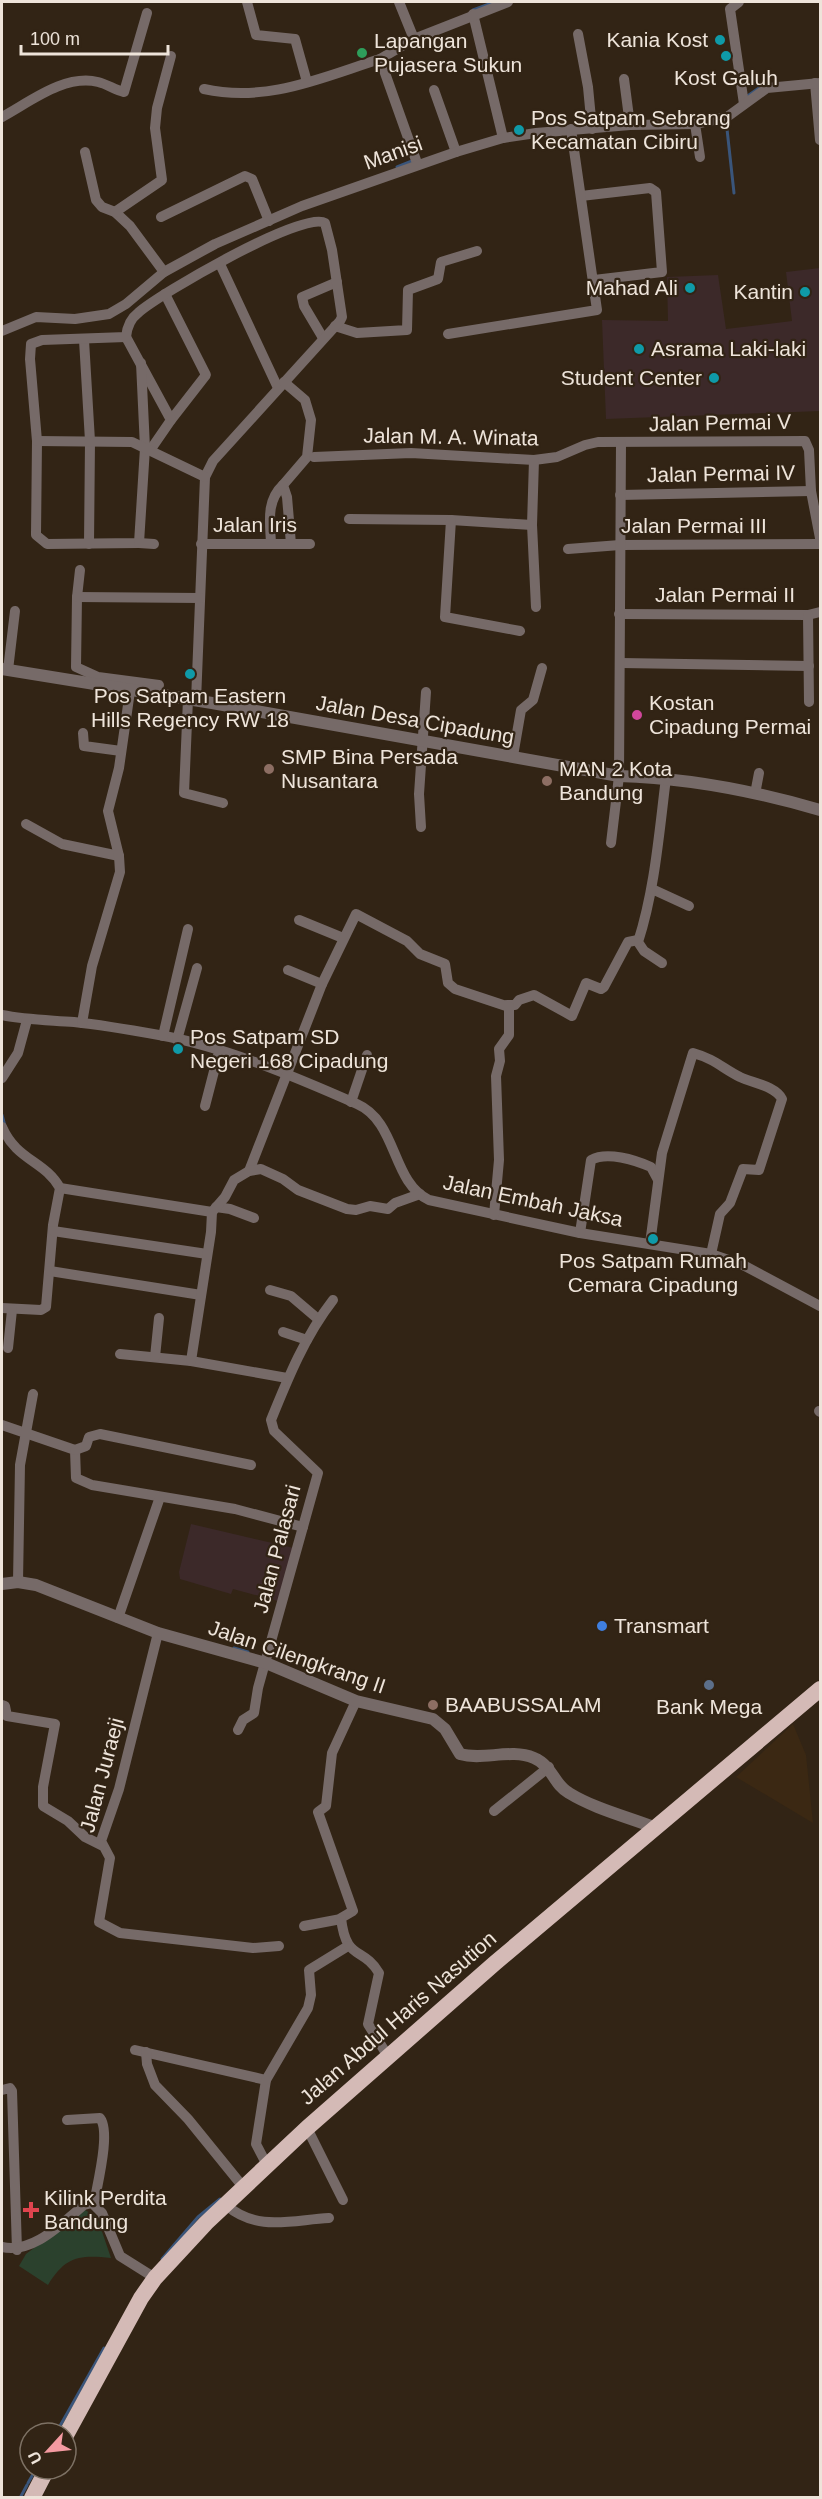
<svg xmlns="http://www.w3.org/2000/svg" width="822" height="2499" viewBox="0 0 822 2499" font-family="Arial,sans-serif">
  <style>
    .built { fill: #3b2813 }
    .education { fill: #3c2929 }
    .green { fill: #2b412d }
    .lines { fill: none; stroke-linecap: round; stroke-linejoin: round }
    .stream { stroke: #3a557a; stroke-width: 3 }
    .minor { stroke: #766a68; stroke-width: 10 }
    .tertiary { stroke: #766a68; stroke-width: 12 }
    .trunk { stroke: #d4bab6; stroke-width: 16 }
    .culture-dot { fill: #0f9aa8; stroke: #322415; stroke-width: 2 }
    .leisure-dot { fill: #2e9e5b; stroke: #322415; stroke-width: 2 }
    .hotel-dot { fill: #d1479c; stroke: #322415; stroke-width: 2 }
    .education-dot { fill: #8d6e63; stroke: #322415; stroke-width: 2 }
    .shop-dot { fill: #3f7fe0; stroke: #322415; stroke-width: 2 }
    .service-dot { fill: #5c6f8a; stroke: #322415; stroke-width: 2 }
    .health-dot { fill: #e0444e; stroke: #322415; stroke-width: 2 }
    .labels { text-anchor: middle; stroke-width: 4.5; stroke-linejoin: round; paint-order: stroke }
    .poi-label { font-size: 21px; fill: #eee4da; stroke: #322415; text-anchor: start }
    .street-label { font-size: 21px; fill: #eee4da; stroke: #322415 }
  </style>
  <rect width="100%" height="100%" fill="#322415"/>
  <polygon class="built" points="793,1724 806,1755 813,1823 736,1777"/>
  <g class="education">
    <polygon points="820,268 820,411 606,419 602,320 668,321 667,277 718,275 726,329 792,321 786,272"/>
    <polygon points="191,1524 294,1548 278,1601 233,1589 231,1594 180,1579 179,1572"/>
  </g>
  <path class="green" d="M85 2210 97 2217 111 2258C79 2255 66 2256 48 2285L19 2266 26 2254Z"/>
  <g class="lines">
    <g class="stream">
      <polyline points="473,10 492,3"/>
      <polyline points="746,97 759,88"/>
      <polyline points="726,120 734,193"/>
      <polyline points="397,167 412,161"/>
      <polyline points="2,1115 5,1126"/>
      <polyline points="234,1648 248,1652"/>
      <polyline points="162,2259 198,2217 220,2199"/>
      <polyline points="56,2433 104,2348"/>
      <polyline points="28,2483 36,2469"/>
      <polyline points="20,2498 27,2485"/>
    </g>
    <g class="minor">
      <polyline points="247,2 256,35 295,39 307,82"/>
      <polyline points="399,2 414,39"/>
      <polyline points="739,2 730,9 744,104"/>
      <polyline points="473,14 503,138"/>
      <polyline points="578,34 588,87 592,129"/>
      <polyline points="624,79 630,125"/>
      <polyline points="815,83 820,140"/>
      <path d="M204 89C267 103 320 78 380 59"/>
      <polyline points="434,90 456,152"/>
      <path d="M2 117C30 102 64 74 98 82 107 84 115 90 124 92L147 13"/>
      <polyline points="695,124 700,157"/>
      <polyline points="85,152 96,200 102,207 115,212 130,226 164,272"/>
      <polyline points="417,163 380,59 414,39 508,2"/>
      <polyline points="581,196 650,188 656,192 662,272 594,280"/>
      <polyline points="115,212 162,180 155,128 157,108 171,56"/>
      <polyline points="161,217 245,176 252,179 269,221"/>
      <polyline points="220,264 278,388"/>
      <polyline points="165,294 206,375 171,420"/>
      <polyline points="335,326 357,333 407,330 408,290 438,279 441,262 477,251"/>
      <polyline points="2,331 36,317 75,319 109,314 126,304 164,272 215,244 302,206 456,152 503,138 536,133 630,125 695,124 727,117 767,88 820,83"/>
      <polyline points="448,334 597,310 571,129"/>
      <polyline points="126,337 171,420 151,449"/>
      <polyline points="323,338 304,306 302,297 337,282"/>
      <polyline points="84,340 90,441 89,544"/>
      <path d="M141 363 145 448 139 543 47 544 36 535 37 441 30 359 31 344 42 340 126 337C127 327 130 319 138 313 159 294 304 210 325 223L332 250 342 317 340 321 213 461 205 477 196 701"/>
      <polyline points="284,382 305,400 311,420 307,457 283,485 287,497 291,544"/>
      <polyline points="37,441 132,442 205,477"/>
      <polyline points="314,457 411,453 534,460 557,457 585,445 598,442 805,441 809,450 811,491 820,538"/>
      <polyline points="534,460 532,525 536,607"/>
      <polyline points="620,495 811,491"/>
      <polyline points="349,519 451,520 532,525"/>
      <polyline points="451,520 445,617 520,631"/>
      <polyline points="139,543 154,544"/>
      <path d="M271 543C270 522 266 501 283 485"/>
      <polyline points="201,544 310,544"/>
      <polyline points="568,549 620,545 820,544"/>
      <polyline points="80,570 77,597 76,667 98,677 159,685"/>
      <polyline points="77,597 200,598"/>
      <polyline points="619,614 808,615 820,612"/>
      <polyline points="808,615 809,702"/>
      <polyline points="621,663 809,666"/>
      <polyline points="8,670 15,611"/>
      <polyline points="188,699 184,793 223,803"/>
      <polyline points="83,733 84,746 121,751"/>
      <polyline points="513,756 521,710 533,700 542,668"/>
      <polyline points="755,794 759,773"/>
      <polyline points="26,824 62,844 119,856"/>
      <polyline points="421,827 419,794 426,692"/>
      <polyline points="611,843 619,776 621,443"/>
      <polyline points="652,889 689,906"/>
      <polyline points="299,920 343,938"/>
      <path d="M662 963 644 951 638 942C655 889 659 833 666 778"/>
      <polyline points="288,970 322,984"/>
      <polyline points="507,1005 515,1005 519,1000 534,995 572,1016 586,983 601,989 604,987 628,942 638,940"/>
      <path d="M2 1015C26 1020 49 1020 74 1022 102 1025 131 1030 159 1035 223 1046 298 1078 357 1104 398 1122 391 1182 429 1200L580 1233 711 1254 743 1265 820 1306"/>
      <polyline points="82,1023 92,966 120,872 119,856 108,811 119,768 130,691"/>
      <polyline points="163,1036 188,929"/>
      <polyline points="177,1040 197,968"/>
      <polyline points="2,1078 18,1053 27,1020"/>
      <polyline points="351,1102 367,1055"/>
      <polyline points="205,1106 219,1052"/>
      <path d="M2 1127C17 1161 44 1160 60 1188L53 1225 46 1307 41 1310 2 1308"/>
      <polyline points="249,1171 322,984 356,914 407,941 420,954 445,964 448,983 455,989 509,1007 509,1035 499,1049 500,1061 496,1076 499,1160 494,1215"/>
      <polyline points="60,1188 212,1212"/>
      <polyline points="216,1207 230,1209 254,1218"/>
      <polyline points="53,1231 207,1254"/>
      <path d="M580 1233 591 1160C607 1151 635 1160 651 1167L658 1180"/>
      <path d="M650 1244 662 1153 693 1053C715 1059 722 1068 740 1077 753 1083 775 1086 782 1099L759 1170 743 1169 730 1203 720 1214 711 1254"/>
      <polyline points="50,1271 201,1295"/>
      <polyline points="270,1290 291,1296 318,1319"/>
      <polyline points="283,1332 307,1340"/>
      <polyline points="8,1348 12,1310"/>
      <polyline points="120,1354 191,1361 287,1378"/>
      <polyline points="155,1357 159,1318"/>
      <polyline points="191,1361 211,1232 212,1212 225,1197 234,1180 249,1171 261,1169 283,1179 298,1190 347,1209 356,1210 370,1206 388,1209 395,1203 420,1194"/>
      <polyline points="819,1411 820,1412"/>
      <polyline points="2,1425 75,1450 76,1478 92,1485 235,1509 303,1527"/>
      <polyline points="75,1450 86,1446 89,1437 100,1434 251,1465"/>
      <polyline points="18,1582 20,1465 33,1394"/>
      <polyline points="118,1618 160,1497"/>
      <polyline points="158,1633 119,1789 101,1841 110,1858 99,1922 120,1933 253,1948 279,1946"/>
      <path d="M356 1701 332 1753 326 1806 318 1812 353 1911 341 1918C346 1962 363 1946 379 1973L368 2024 389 2058"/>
      <polyline points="2,1705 5,1706 7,1716 55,1724 43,1787 43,1806 68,1821 85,1837 101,1845"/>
      <path d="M238 1730 243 1720 254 1713 258 1688 318 1473 274 1431 271 1420C288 1378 305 1336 333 1300"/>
      <polyline points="494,1811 549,1767"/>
      <polyline points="304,1926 341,1919"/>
      <polyline points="135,2050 266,2080"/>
      <polyline points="146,2052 147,2064 155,2085 188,2119 244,2188"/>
      <polyline points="2,2090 10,2088 12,2091 17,2250"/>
      <path d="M67 2120 100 2118C111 2132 97 2185 94 2204"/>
      <polyline points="307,2128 343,2200"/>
      <polyline points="267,2165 256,2144 266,2080 308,2008 311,1995 309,1970 348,1946"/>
      <path d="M226 2205C257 2232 291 2220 329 2218"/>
      <path d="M2 2247C33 2254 61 2224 84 2205L92 2203 102 2213 120 2256 155 2278"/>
    </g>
    <g class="tertiary">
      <path d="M2 669 212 703 619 776C688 778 755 791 820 810"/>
      <path d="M2 1584 18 1582 36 1585 158 1633 266 1663 356 1701 433 1719 445 1729 460 1754C483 1761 510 1748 534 1758 553 1766 553 1784 569 1793 595 1809 628 1817 656 1828"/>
    </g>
    <g class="trunk">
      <polyline points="66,2435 141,2298 155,2278 206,2223 307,2128 495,1963 820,1689"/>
      <polyline points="32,2498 47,2469"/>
    </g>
  </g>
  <g class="culture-dot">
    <circle cx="720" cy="40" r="6"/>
    <circle cx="726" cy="56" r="6"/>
    <circle cx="519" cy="130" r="6"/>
    <circle cx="690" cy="288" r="6"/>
    <circle cx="805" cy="292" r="6"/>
    <circle cx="639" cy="349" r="6"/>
    <circle cx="714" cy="378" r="6"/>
    <circle cx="190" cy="674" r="6"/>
    <circle cx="178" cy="1049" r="6"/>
    <circle cx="653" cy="1239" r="6"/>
  </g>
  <circle class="leisure-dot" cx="362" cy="53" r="6"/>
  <circle class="hotel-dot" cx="637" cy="715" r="6"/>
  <g class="education-dot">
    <circle cx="269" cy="769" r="6"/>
    <circle cx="547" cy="781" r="6"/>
    <circle cx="433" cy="1705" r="6"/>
  </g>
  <circle class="shop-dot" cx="602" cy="1626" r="6"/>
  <circle class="service-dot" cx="709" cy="1685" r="6"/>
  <path class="health-dot" d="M28 2201h6v6h6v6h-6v6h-6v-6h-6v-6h6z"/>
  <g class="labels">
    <g class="poi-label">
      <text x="708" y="47" text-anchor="end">Kania Kost</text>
      <text x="374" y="48">Lapangan<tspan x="374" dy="24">Pujasera Sukun</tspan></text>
      <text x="726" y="85" text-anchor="middle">Kost Galuh</text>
      <text x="531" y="125">Pos Satpam Sebrang<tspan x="531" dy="24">Kecamatan Cibiru</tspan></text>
      <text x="678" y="295" text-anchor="end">Mahad Ali</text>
      <text x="793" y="299" text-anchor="end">Kantin</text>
      <text x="651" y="356">Asrama Laki-laki</text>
      <text x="702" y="385" text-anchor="end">Student Center</text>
      <text x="190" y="703" text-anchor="middle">Pos Satpam Eastern<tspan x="190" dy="24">Hills Regency RW 18</tspan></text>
      <text x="649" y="710">Kostan<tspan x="649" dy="24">Cipadung Permai</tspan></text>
      <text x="281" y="764">SMP Bina Persada<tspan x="281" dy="24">Nusantara</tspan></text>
      <text x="559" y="776">MAN 2 Kota<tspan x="559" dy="24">Bandung</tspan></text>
      <text x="190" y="1044">Pos Satpam SD<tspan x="190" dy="24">Negeri 168 Cipadung</tspan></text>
      <text x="653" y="1268" text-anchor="middle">Pos Satpam Rumah<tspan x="653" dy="24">Cemara Cipadung</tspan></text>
      <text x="614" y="1633">Transmart</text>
      <text x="445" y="1712">BAABUSSALAM</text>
      <text x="709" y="1714" text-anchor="middle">Bank Mega</text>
      <text x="44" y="2205">Kilink Perdita<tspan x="44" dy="24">Bandung</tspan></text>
    </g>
    <g class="street-label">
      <text transform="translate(393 153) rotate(-20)" y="7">Manisi</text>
      <text transform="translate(720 423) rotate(-1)" y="7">Jalan Permai V</text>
      <text transform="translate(451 437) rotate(1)" y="7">Jalan M. A. Winata</text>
      <text transform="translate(721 474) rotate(-1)" y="7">Jalan Permai IV</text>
      <text x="255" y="532">Jalan Iris</text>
      <text x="694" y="533">Jalan Permai III</text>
      <text x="725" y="602">Jalan Permai II</text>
      <text transform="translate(415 720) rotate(10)" y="7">Jalan Desa Cipadung</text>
      <text transform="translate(533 1201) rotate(12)" y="7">Jalan Embah Jaksa</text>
      <text transform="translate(277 1549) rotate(-75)" y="7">Jalan Palasari</text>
      <text transform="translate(297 1657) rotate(19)" y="7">Jalan Cilengkrang II</text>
      <text transform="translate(102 1775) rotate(-75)" y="7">Jalan Juraeji</text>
      <text transform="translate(398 2018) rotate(-41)" y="7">Jalan Abdul Haris Nasution</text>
    </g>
  </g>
  <rect width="822" height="2499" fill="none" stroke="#eee4da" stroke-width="6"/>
  <g transform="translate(48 2451) rotate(243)"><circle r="28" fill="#322415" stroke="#7d7164" stroke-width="1.5"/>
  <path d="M0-4.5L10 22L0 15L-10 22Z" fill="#f49aa1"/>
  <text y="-9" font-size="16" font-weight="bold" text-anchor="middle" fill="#eee4da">U</text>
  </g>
  <path d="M21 45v9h147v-9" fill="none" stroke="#eee4da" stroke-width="3"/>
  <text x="30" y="45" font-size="18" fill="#eee4da" stroke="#322415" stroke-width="4.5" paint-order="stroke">100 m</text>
</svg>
